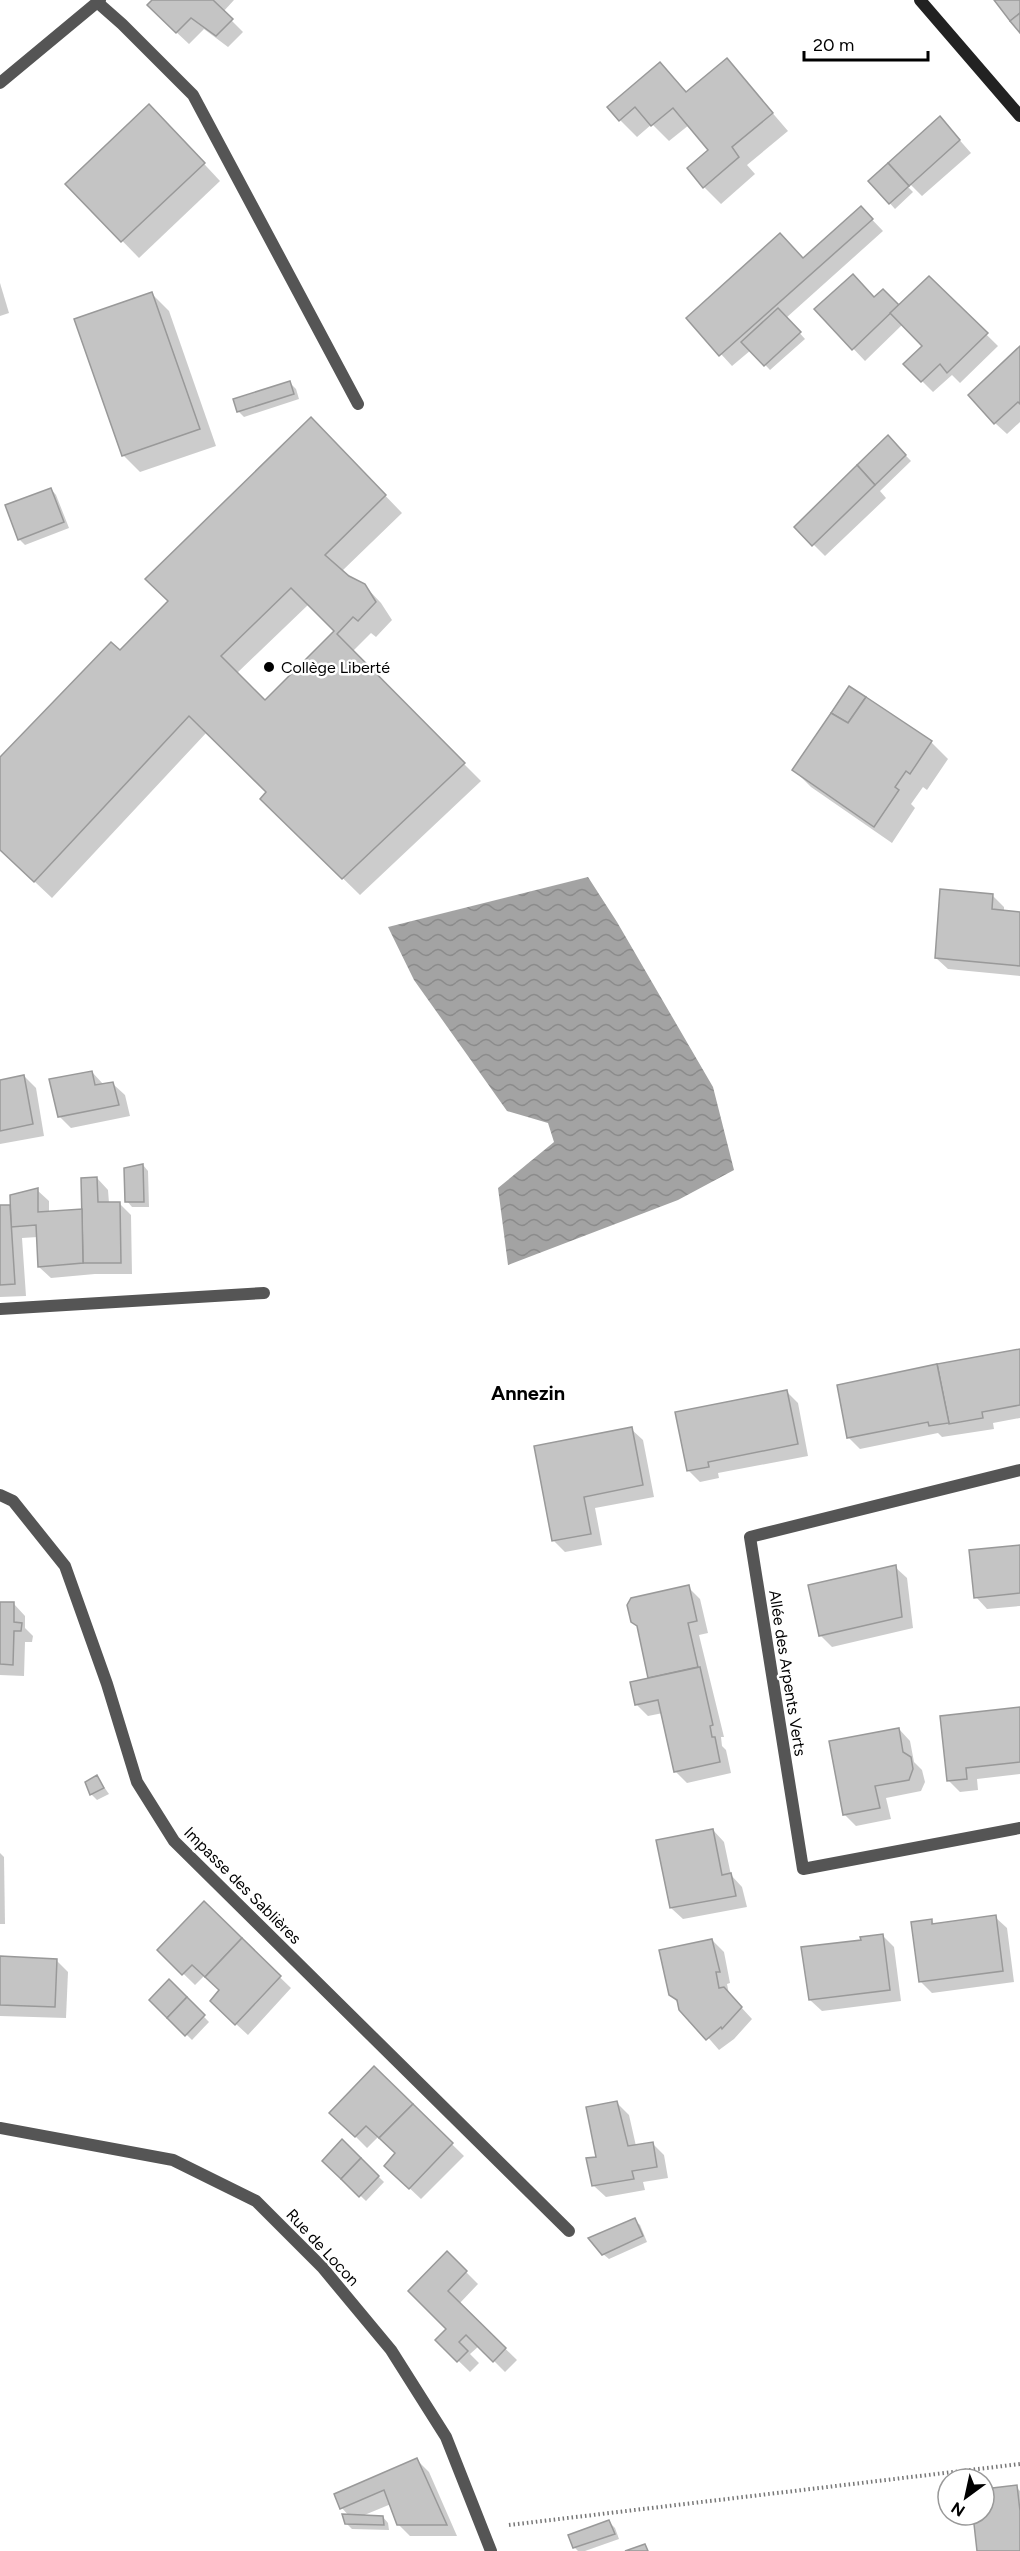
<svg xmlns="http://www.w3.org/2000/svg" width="1020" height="2551" viewBox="0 0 1020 2551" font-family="Figtree,sans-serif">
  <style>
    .water { fill: url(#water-waves) }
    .shadow { fill: #0003; fill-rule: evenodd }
    .building { fill: #c4c4c4; stroke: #999; stroke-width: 1.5; fill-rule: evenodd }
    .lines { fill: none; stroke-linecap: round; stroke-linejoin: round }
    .path { stroke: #777; stroke-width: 4; stroke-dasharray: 1.5 3; stroke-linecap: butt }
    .service { stroke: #555; stroke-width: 12 }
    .minor { stroke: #555; stroke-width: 12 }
    .secondary { stroke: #222; stroke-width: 12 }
    .poi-dot { fill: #000; stroke: #fff; stroke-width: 2 }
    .labels { text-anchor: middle; stroke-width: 5; stroke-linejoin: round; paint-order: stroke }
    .poi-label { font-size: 16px; fill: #000; stroke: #fff; text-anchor: start }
    .street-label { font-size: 16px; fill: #000; stroke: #fff }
    .quarter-label { font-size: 20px; font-weight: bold; fill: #000; stroke: #fff }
  </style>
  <defs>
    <pattern id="water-waves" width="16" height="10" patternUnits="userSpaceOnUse" patternTransform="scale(1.5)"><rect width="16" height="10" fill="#a3a3a3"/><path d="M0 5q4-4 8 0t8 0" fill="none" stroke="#8b8b8b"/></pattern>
  </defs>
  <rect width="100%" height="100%" fill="#fff"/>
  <polygon class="water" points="588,877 617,922 713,1087 734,1170 678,1200 508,1265 498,1188 554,1142 548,1123 507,1111 414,980 388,927"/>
  <g class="shadow">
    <polygon points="154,0 234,0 223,12 243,32 228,47 204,29 189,44 160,17"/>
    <polygon points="727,60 788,131 747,165 755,174 721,204 704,187 710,150 689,125 669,141 652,124 637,137 620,120 660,64 688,93"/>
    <polygon points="940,118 971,153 922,196 910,184 905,184 913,192 895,209 870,181"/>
    <polygon points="166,123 220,181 139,258 67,184"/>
    <polygon points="861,208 883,231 786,318 805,339 770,370 751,350 732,366 688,318 803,260"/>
    <polygon points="929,278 998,346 960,383 952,375 933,392 905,364 924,346 903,324 865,361 816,309 875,299 899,307"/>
    <polygon points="0,283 9,313 0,316"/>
    <polygon points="152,294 169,311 216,446 140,472 123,455"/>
    <polygon points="1020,348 1020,422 1007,434 995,423"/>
    <polygon points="290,383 296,389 299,399 244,417 238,411"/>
    <path d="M328 436 402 513 342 571 364 585 381 603 392 620 376 637 371 633 352 652 481 781 360 895 262 799 268 792 207 732 52 898 0 849V759L120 652ZM309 604 336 631 265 702 236 674Z"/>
    <polygon points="888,437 911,461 880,491 886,498 825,556 796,527"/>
    <polygon points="51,489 56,495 69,528 25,545 19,539"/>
    <polygon points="931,742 948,759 927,790 923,787 911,804 915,808 892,843 811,787 794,770"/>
    <polygon points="993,896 1004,907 1004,912 1020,913 1020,976 948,969 936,958"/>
    <polygon points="92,1072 103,1084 113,1084 125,1095 130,1116 71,1128 59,1116"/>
    <polygon points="24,1076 36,1088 44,1136 0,1144 0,1081"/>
    <polygon points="143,1165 148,1171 149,1207 132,1207 127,1201"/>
    <polygon points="97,1178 108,1190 109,1203 119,1203 131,1215 132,1274 95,1274 51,1278 39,1267 38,1237 22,1238 26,1296 0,1297 0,1207 12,1206 37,1190 49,1201 49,1213 83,1211"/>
    <polygon points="1020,1351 1020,1418 993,1423 994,1429 942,1437 938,1433 860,1449 848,1437"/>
    <polygon points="787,1392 798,1403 808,1456 718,1473 719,1478 700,1482 688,1470"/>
    <polygon points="631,1429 643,1440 654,1497 595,1508 602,1545 565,1552 554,1541"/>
    <polygon points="1020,1546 1020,1606 987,1609 976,1597"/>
    <polygon points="895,1567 907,1578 913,1628 832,1647 820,1635"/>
    <polygon points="688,1587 700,1599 708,1633 699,1635 724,1737 721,1737 722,1746 726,1750 731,1773 687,1783 675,1771 663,1713 648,1716 636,1704 650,1679 639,1628 632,1622"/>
    <polygon points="0,1603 14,1604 25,1616 25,1628 33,1636 32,1642 25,1642 24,1676 0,1675"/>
    <polygon points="1020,1708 1020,1774 977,1779 978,1790 960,1792 948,1780"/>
    <polygon points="899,1729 910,1741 914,1762 922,1770 925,1782 921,1791 886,1798 891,1819 856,1826 844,1814"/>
    <polygon points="97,1777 109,1794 97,1800 92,1795 87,1783"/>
    <polygon points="713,1830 724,1842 731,1875 742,1887 747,1907 683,1919 671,1908"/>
    <polygon points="0,1853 4,1857 5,1924 0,1924"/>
    <polygon points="204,1904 291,1988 248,2035 223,2012 221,1990 205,1975 195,1985 159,1950"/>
    <polygon points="995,1917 1007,1928 1014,1982 932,1993 921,1982 932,1921 935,1925"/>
    <polygon points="882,1935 894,1947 901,2001 822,2011 810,2000"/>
    <polygon points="712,1940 724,1952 730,1983 727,1984 729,1994 752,2019 734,2039 719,2050 671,1995"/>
    <polygon points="0,1958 56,1960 68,1972 66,2018 0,2016"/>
    <polygon points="169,1981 209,2022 192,2040 151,2000"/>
    <polygon points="374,2068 464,2156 421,2199 386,2166 397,2153 378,2137 367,2148 332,2113"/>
    <polygon points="617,2103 629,2115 636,2146 652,2143 664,2155 668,2178 643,2182 645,2190 606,2197 594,2186 597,2158"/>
    <polygon points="342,2141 384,2182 366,2201 324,2161"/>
    <polygon points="634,2220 640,2225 647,2242 609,2259 603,2254"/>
    <polygon points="447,2253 478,2284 459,2304 517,2360 505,2372 479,2346 470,2354 479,2363 470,2372 437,2340 448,2329"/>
    <polygon points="417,2460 429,2472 457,2536 410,2536 398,2524 391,2504 362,2516 383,2517 388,2523 389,2530 352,2529 346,2523 349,2516 342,2508 336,2495"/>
    <polygon points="1016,2487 1020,2491 1020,2551 979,2551 974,2515 984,2515 984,2491"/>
    <polygon points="609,2522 615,2528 619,2539 585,2551 578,2551 574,2547"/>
  </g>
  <g class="building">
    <polygon points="152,0 213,0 233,19 216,36 191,18 176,33 147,5"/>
    <polygon points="994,0 1020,0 1020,13 1010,21"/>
    <polygon points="1020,13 1020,33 1010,21"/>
    <polygon points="727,58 773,113 732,147 739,157 703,188 687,168 708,150 673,108 651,126 635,107 619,121 607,107 660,62 686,92"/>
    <polygon points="149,104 205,163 121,242 65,184"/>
    <polygon points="940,116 960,140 909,186 888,163"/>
    <polygon points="888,163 909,186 889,204 868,181"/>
    <polygon points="861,206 873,219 719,356 686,318 780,233 803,258"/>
    <polygon points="853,274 874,297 883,289 899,305 852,350 814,309"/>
    <polygon points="929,276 988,333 947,373 940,364 921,382 903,364 922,346 890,313"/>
    <polygon points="152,292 200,429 122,456 74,319"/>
    <polygon points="778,308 801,332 764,366 741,342"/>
    <polygon points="1020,346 1020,404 1018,402 994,424 968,395"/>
    <polygon points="290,381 294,394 237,412 233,399"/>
    <path d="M311 417 386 495 325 555 349 576 365 584 376 602 358 621 353 617 337 634 465 763 342 879 260 799 266 792 189 716 34 882 0 850V757L111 642 120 650 168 601 145 579ZM291 588 334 631 265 700 221 656Z"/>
    <polygon points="888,435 906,455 875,485 857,465"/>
    <polygon points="857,465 875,485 812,546 794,527"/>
    <polygon points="51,488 64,522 18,540 5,505"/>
    <polygon points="849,686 866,697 848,723 831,713"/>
    <polygon points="866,697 932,741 910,774 906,771 895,787 899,790 874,827 792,770 831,713 848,723"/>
    <polygon points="940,889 993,894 992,909 1020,912 1020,966 935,958"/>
    <polygon points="92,1071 95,1085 113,1082 119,1105 58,1117 49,1079"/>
    <polygon points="24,1075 33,1124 0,1131 0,1080"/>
    <polygon points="143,1164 144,1202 125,1202 124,1168"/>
    <polygon points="97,1177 98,1202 120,1202 121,1263 83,1263 81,1178"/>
    <polygon points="38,1188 38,1212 82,1209 83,1263 38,1267 36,1225 11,1227 10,1195"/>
    <polygon points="0,1205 10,1205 15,1284 0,1285"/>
    <polygon points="1020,1349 1020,1405 982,1412 983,1418 949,1424 937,1364"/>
    <polygon points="937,1364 949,1423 929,1426 928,1422 847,1438 837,1385"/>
    <polygon points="787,1390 798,1444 708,1462 709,1467 687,1471 675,1412"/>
    <polygon points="632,1427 643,1485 584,1497 591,1534 552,1541 534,1446"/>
    <polygon points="1020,1545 1020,1593 974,1598 969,1550"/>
    <polygon points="896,1565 902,1617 819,1636 808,1585"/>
    <polygon points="689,1585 697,1621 688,1623 698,1667 648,1678 637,1626 631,1622 627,1605 631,1598"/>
    <polygon points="0,1602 14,1602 14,1622 22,1623 21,1631 14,1631 13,1665 0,1664"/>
    <polygon points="700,1667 713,1725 710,1726 712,1737 715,1737 720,1762 674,1772 658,1700 635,1705 630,1682"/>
    <polygon points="1020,1707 1020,1762 966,1768 967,1779 947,1781 940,1716"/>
    <polygon points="899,1728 903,1752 911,1757 913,1769 909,1780 875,1786 880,1808 843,1815 829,1741"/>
    <polygon points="97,1775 104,1788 90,1795 85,1782"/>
    <polygon points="713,1829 722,1875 731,1873 736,1896 670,1908 656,1840"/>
    <polygon points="204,1901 242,1938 205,1977 192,1965 182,1975 157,1950"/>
    <polygon points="996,1915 1003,1971 919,1982 911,1922 932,1919 932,1924"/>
    <polygon points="883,1934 890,1990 809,2000 801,1947 861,1940 860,1937"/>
    <polygon points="242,1938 281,1976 235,2025 210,2001 219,1990 205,1977"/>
    <polygon points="712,1939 720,1972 716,1972 719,1988 724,1987 742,2007 722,2029 721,2027 706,2040 679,2010 677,2000 669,1995 659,1950"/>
    <polygon points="0,1956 57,1959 55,2007 0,2005"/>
    <polygon points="169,1979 187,1997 167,2018 149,2000"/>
    <polygon points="187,1997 205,2015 185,2036 167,2018"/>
    <polygon points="374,2066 413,2104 379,2138 366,2126 355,2137 329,2113"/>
    <polygon points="617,2101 628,2146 653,2142 657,2167 632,2171 634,2179 592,2186 586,2158 596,2157 586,2107"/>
    <polygon points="413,2104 453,2143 409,2189 384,2166 395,2153 379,2138"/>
    <polygon points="342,2139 361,2158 341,2179 322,2161"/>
    <polygon points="361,2158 379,2176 359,2197 341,2179"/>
    <polygon points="635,2218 643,2236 602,2255 588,2238"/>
    <polygon points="447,2251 467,2271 448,2291 506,2348 493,2362 466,2335 459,2342 468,2351 457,2362 435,2340 446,2329 408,2291"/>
    <polygon points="417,2458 447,2525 397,2525 384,2490 340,2509 334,2494"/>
    <polygon points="1017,2485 1020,2511 1020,2551 977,2551 973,2515 984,2515 984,2489"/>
    <polygon points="342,2514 383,2516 384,2525 345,2524"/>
    <polygon points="609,2520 615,2534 573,2548 568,2535"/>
    <polygon points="645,2544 648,2551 625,2551"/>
  </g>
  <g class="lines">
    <polyline class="path" points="509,2525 1020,2464"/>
    <polyline class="service" points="97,2 122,24 193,95 358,404"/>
    <g class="minor">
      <polyline points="0,83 100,0"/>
      <polyline points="0,1309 264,1293"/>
      <polyline points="1020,1470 750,1537 803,1869 1020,1828"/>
      <polyline points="0,1495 13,1501 65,1566 107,1684 137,1782 174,1841 569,2231"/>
      <polyline points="0,2128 173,2160 256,2201 322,2267 391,2350 446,2437 491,2551"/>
    </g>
    <polyline class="secondary" points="920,0 1020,116"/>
  </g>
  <circle class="poi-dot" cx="269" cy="667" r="6"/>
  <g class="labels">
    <g class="poi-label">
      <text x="281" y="673">Collège Liberté</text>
    </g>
    <g class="street-label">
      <text transform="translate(788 1673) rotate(81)" y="6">Allée des Arpents Verts</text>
      <text transform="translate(243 1885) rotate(45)" y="6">Impasse des Sablières</text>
      <text transform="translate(323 2247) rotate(47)" y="6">Rue de Locon</text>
    </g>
    <g class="quarter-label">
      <text x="528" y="1400">Annezin</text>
    </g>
  </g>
  <g transform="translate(966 2497) rotate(213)"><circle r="28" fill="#ffffff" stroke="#999999" stroke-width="1.5"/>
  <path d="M0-4.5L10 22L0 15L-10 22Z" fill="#000000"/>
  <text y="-9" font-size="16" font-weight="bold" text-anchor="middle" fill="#000000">N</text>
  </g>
  <path d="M804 51v9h124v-9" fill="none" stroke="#000000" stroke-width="3"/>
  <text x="813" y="51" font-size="18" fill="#000000" stroke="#ffffff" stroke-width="4.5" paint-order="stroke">20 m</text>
</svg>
